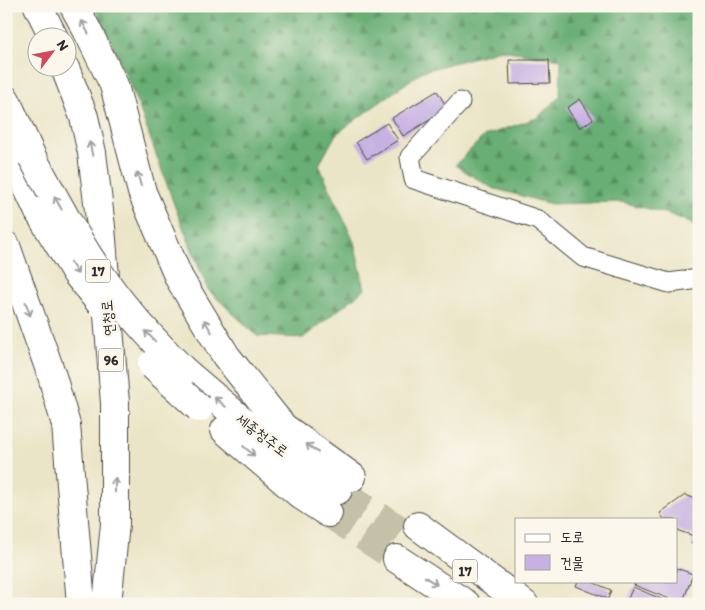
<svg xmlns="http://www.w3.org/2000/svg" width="705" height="610" viewBox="0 0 705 610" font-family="Itim,'Poor Story',sans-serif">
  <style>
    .forest { fill: url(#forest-firs); stroke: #4a6c50 }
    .building { fill: #c7b1e2 }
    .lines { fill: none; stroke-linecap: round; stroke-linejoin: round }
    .highway-tunnel { stroke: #c5c0a8; stroke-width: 28; stroke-dasharray: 28 14; stroke-linecap: butt }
    .minor-casing { stroke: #484742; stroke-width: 21 }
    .highway-casing { stroke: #484742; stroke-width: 30 }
    .minor { stroke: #fff; stroke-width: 19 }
    .highway { stroke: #fff; stroke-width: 28 }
    .highway-bridge-casing { stroke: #484742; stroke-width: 30; stroke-linecap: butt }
    .highway-bridge { stroke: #fff; stroke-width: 28 }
    .oneway { stroke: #a0a0a0 }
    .labels { text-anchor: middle; stroke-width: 5; stroke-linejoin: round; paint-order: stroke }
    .shield { fill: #fbf7ec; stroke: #696865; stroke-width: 1 }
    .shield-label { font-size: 14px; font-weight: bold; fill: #2b2b2b }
    .street-label { font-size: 15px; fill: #2b2b2b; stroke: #fbf7ec }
  </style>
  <defs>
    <pattern id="forest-firs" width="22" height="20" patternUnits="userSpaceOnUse" patternTransform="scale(1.25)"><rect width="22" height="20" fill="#68ae74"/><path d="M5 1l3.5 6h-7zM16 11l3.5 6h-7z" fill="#568e5f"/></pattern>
  </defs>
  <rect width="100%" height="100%" fill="#fbf7ec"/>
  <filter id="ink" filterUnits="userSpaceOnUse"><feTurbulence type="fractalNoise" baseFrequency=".02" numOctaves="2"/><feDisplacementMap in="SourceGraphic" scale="10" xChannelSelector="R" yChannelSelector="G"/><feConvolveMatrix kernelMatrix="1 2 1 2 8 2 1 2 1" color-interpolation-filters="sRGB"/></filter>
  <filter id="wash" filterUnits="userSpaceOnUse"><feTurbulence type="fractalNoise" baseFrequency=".0096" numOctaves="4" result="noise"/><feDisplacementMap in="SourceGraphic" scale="20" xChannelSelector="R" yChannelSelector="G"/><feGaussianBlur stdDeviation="1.12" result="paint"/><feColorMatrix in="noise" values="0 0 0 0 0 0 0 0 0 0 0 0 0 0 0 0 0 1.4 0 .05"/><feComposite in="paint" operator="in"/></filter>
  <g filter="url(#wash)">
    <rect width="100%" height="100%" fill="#ebe5c7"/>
    <polygon class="forest" points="94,6 699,6 699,227 672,215 622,202 551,204 492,188 455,165 484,136 537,118 560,96 561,59 501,50 423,71 336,134 319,165 354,242 365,289 303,338 257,336 208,290 175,207 139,107 114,47"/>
    <g id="blocks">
      <g class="building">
        <polygon points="509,60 549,60 550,83 510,84"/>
        <polygon points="437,91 448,109 403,136 392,118"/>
        <polygon points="580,99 593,119 580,128 567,108"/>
        <polygon points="387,123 398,140 367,159 356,142"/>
        <polygon points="685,495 699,500 699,547 691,544 694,536 676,530 676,519 664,519 660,513"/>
        <polygon points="676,568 693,574 682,604 634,585 636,581 676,581"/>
        <polygon points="578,581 593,581 592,582 611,590 608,599 576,586"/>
        <polygon points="633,587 673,604 635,604 627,601"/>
      </g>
    </g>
  </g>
  <g filter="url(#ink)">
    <use href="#blocks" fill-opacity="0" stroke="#484742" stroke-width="1"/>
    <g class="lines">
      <g class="highway-tunnel">
        <polyline points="343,493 413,538"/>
        <polyline points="328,513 397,559"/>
      </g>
      <defs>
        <polyline id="minor" points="460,102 410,157 414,179 538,220 583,257 669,283 699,279"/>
        <g id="highway">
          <polyline points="38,6 54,38"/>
          <polyline points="74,6 87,30 114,85 142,192 179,278 226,356 283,427 352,477"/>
          <polyline points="65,68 84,117 92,153 101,227 115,403 115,524 107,604"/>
          <polyline points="6,100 32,157"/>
          <polyline points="6,142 39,212"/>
          <polyline points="6,246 52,376 66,425 81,604"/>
          <polyline points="184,371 258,434 338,490"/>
          <polyline points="225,430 302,496 328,513"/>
          <polyline points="418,526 524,604"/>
          <polyline points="397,559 466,604"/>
        </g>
      </defs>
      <use href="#minor" class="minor-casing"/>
      <use href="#highway" class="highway-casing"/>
      <use href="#minor" class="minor"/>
      <use href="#highway" class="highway"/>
      <defs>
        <g id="highway-bridge">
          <path d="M32 157C56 200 79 245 108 285 130 316 157 344 184 371"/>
          <polyline points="39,212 76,273 101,304"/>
          <polyline points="152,365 199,408"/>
        </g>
      </defs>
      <use href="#highway-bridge" class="highway-bridge-casing"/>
      <use href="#highway-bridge" class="highway-bridge"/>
    </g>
    <defs><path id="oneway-shaft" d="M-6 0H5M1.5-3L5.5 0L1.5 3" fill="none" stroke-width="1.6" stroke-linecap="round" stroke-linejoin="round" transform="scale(1.25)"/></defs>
    <g class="oneway">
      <use href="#oneway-shaft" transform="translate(85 27) rotate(-118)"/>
      <use href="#oneway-shaft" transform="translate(91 149) rotate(-102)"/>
      <use href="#oneway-shaft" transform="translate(139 179) rotate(-105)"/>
      <use href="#oneway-shaft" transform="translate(58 203) rotate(-119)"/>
      <use href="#oneway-shaft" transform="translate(74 268) rotate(57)"/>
      <use href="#oneway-shaft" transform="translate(28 309) rotate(71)"/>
      <use href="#oneway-shaft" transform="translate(208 326) rotate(-121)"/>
      <use href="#oneway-shaft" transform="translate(150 336) rotate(-134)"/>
      <use href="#oneway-shaft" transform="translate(220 402) rotate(-140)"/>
      <use href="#oneway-shaft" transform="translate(312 448) rotate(-144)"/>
      <use href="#oneway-shaft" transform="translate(249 451) rotate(40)"/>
      <use href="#oneway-shaft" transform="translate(115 485) rotate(-90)"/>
      <use href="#oneway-shaft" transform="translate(431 581) rotate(33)"/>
    </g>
  </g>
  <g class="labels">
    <g class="shield">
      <rect x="85.5" y="259.5" width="25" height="23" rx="4"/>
      <rect x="98.5" y="348.5" width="25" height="23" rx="4"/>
      <rect x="452.5" y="559.5" width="25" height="23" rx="4"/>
    </g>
    <g class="shield-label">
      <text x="98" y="276">17</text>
      <text x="111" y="365">96</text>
      <text x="465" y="576">17</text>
    </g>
    <g class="street-label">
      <text transform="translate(108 318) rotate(-95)" y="5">연청로</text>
      <text transform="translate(262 435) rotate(37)" y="5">세종청주로</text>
    </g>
  </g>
  <rect width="705" height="610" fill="none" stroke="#fbf7ec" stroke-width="25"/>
  <rect x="515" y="518" width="162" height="65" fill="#fbf7ec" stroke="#a8a59f"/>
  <rect x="525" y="534" width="25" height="8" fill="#ffffff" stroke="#a8a59f"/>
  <text x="560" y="542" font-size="15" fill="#2b2b2b">도로</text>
  <rect x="525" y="555" width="25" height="15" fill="#c7b1e2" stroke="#a8a59f"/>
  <text x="560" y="568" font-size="15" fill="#2b2b2b">건물</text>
  <g transform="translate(52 52) rotate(58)"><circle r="24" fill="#fbf7ec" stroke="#a8a59f"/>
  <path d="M0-4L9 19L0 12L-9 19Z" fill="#d1495b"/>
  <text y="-8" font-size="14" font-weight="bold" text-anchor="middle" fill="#2b2b2b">N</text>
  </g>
</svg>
